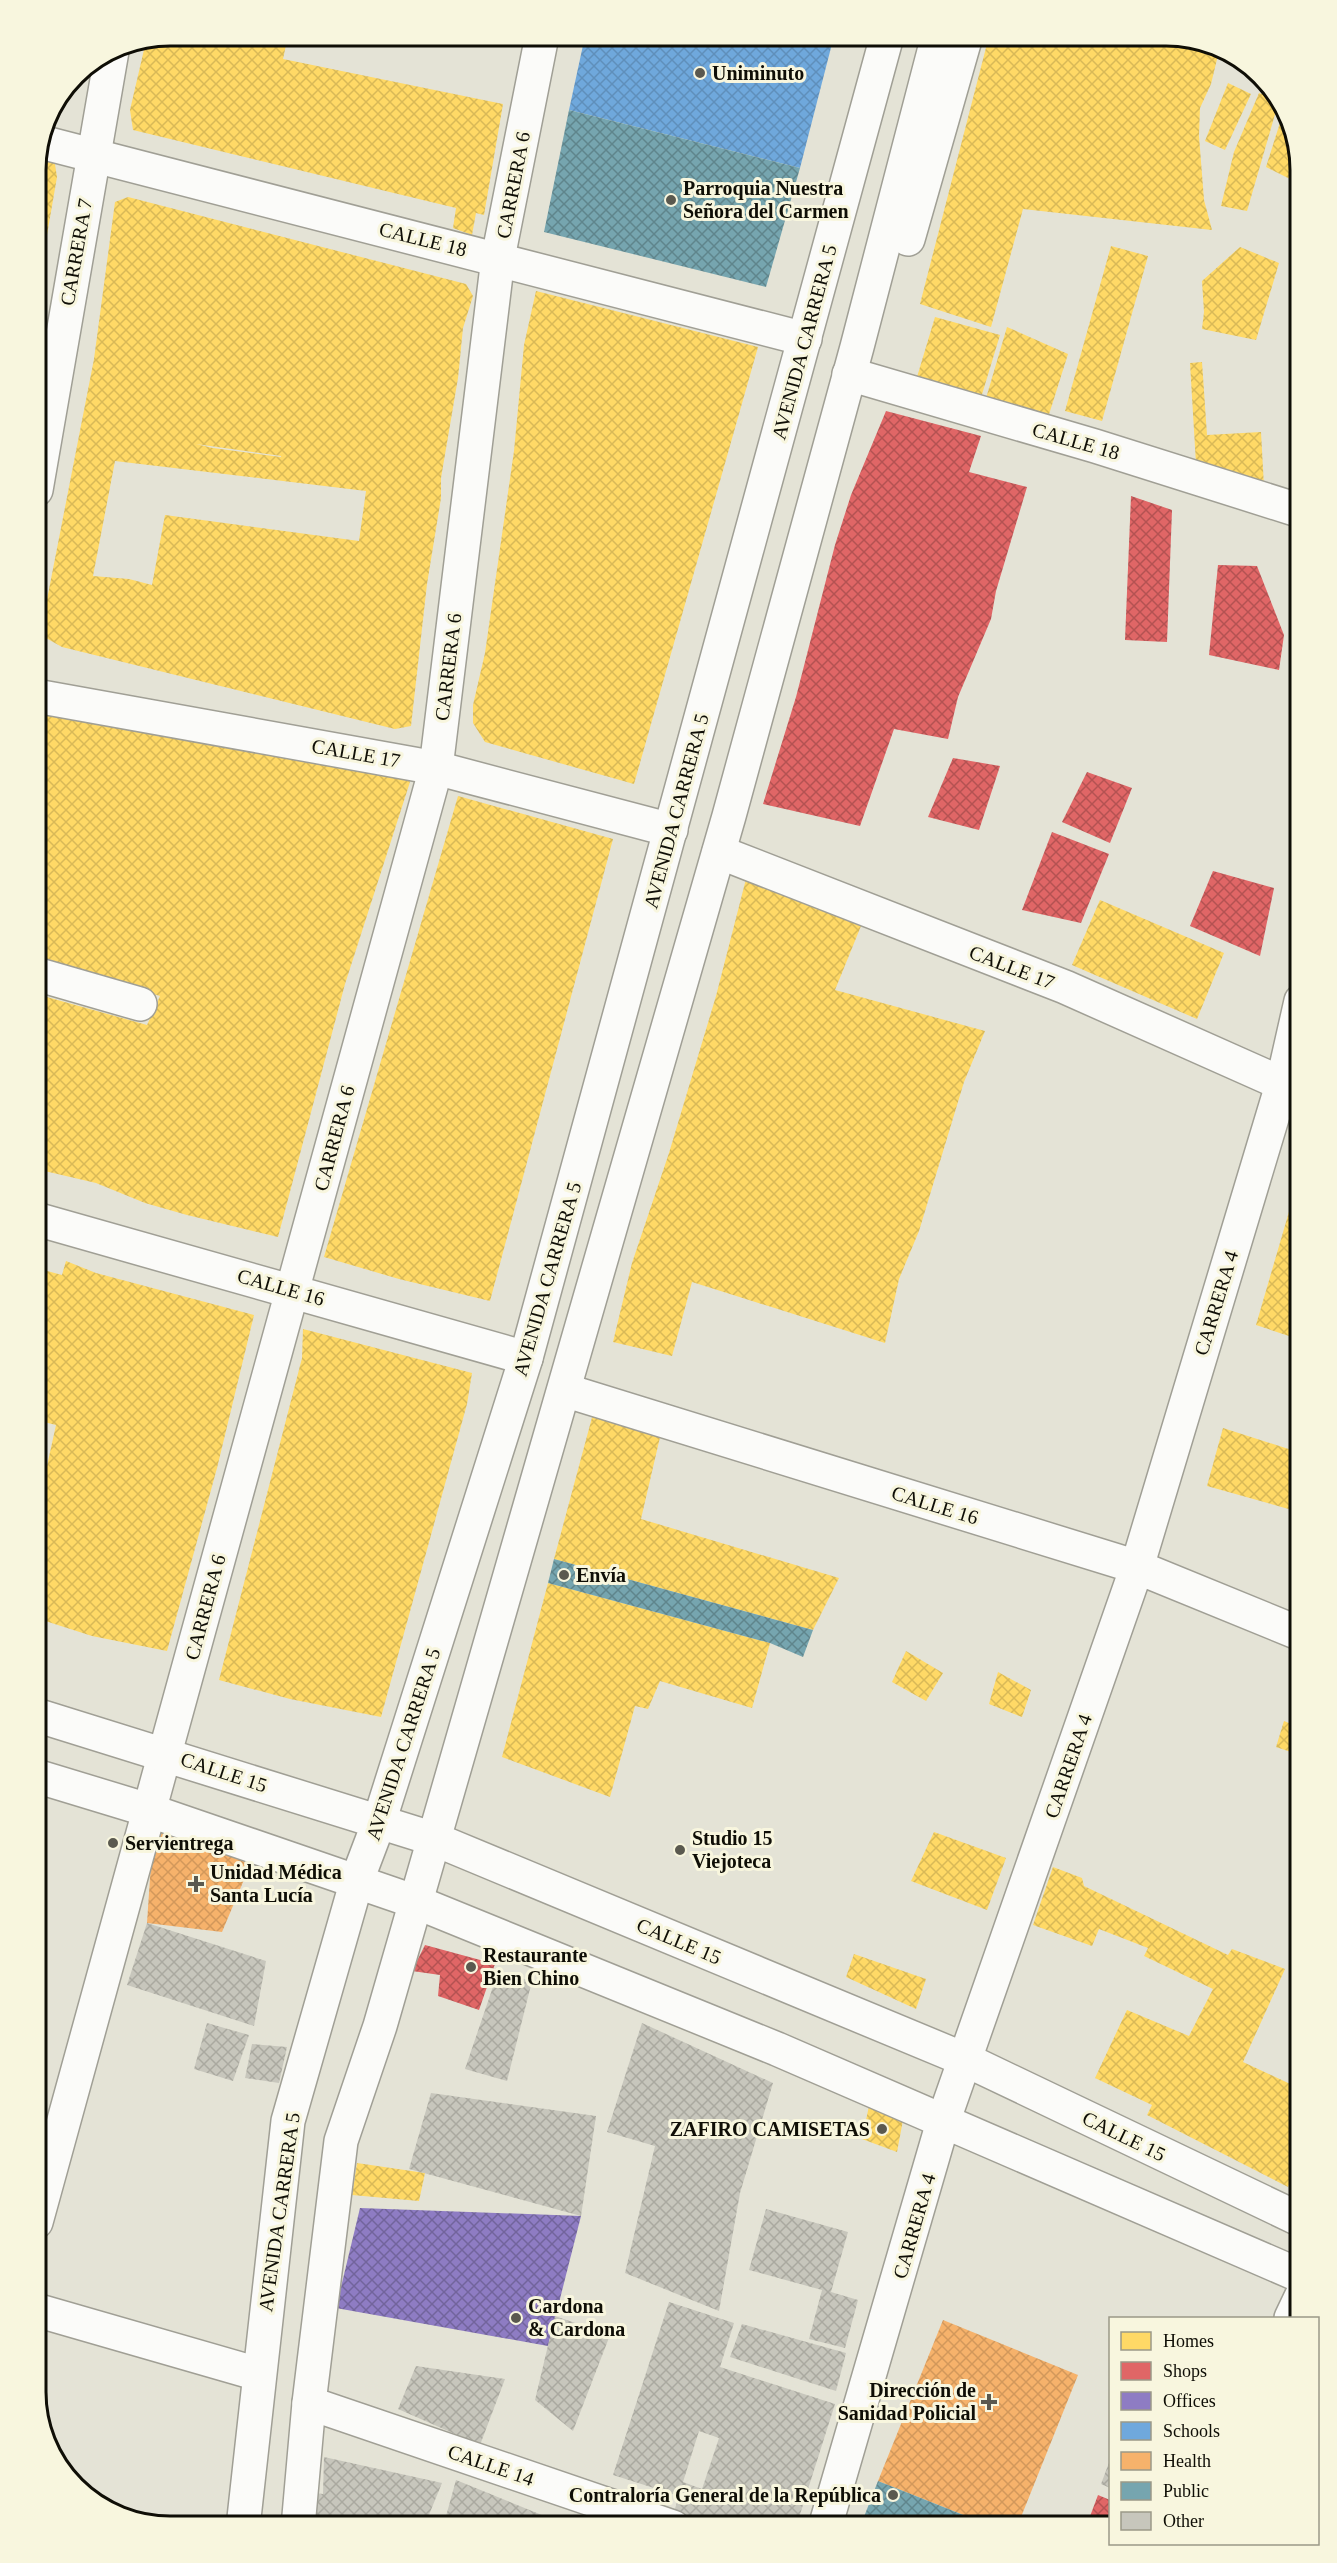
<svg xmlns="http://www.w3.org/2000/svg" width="1337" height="2563" viewBox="0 0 1337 2563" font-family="Georgia,serif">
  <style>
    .homes { fill: url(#homes-cross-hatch); fill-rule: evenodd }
    .shops { fill: url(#shops-cross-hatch) }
    .offices { fill: url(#offices-cross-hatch) }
    .schools { fill: url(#schools-cross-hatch) }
    .health { fill: url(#health-cross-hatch) }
    .public { fill: url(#public-cross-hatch) }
    .building { fill: url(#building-cross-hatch); fill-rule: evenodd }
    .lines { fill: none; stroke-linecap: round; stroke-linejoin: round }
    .minor-casing { stroke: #a09f95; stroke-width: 36 }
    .major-casing { stroke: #a09f95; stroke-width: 36 }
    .minor { stroke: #fbfbf9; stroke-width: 33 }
    .major { stroke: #fbfbf9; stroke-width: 33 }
    .poi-dot { fill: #5a594f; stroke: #f8f6de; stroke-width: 2 }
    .labels { text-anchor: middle; stroke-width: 6; stroke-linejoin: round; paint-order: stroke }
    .poi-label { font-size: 20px; font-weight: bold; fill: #0f0e06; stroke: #f8f6de; text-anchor: start }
    .street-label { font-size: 20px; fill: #0f0e06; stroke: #f8f6de }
    .rim { fill: none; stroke: #0f0e06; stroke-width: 3 }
  </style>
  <defs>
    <pattern id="homes-cross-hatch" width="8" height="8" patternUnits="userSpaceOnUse" patternTransform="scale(1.5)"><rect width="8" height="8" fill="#ffd966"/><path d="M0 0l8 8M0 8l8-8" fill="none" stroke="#d9b957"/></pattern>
    <pattern id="shops-cross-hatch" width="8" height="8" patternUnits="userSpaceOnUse" patternTransform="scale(1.5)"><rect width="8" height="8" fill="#e06666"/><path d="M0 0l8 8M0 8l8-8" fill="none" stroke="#b45252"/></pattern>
    <pattern id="offices-cross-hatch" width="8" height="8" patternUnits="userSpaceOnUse" patternTransform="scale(1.5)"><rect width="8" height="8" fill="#8e7cc3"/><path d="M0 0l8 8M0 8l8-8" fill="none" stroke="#72649c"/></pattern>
    <pattern id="schools-cross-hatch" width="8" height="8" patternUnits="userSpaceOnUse" patternTransform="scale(1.5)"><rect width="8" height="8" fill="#6fa8dc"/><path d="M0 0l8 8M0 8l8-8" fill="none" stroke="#5f8fbb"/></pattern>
    <pattern id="health-cross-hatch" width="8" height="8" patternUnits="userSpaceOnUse" patternTransform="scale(1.5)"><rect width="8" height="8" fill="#f6b26b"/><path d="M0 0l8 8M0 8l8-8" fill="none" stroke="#d2985b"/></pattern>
    <pattern id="public-cross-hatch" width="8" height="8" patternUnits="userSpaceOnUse" patternTransform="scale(1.5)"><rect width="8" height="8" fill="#76a5af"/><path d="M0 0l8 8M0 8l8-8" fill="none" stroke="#5f858c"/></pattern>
    <pattern id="building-cross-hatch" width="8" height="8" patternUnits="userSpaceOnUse" patternTransform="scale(1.5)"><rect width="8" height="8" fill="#c7c6bc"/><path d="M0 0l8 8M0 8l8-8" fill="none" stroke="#aaa9a0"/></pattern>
  </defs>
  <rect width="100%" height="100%" fill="#e4e3d6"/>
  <g class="homes">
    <polygon points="171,36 288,36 283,59 503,104 484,215 476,213 472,235 453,228 456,208 133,130 130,110 146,41"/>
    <polygon points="989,36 1175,36 1219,51 1211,84 1200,108 1199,136 1204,200 1212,230 1023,209 991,327 920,304"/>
    <polygon points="71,83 67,103 56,105"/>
    <polygon points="1228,83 1251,94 1225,150 1205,141"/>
    <polygon points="1259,93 1274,98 1278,104 1247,211 1221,206 1234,152"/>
    <polygon points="1284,110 1291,119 1299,162 1292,180 1266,167"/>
    <polygon points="38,154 54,158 57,177 38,287"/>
    <path d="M128 197 466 284 473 296 463 328 458 378 441 478V498L427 584 411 726 395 729 62 647 46 638 43 620 94 359 115 202ZM196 444 281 456V457L213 448ZM115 461 366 491 359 541 165 515 152 585 129 579 93 576Z"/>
    <polygon points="1111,246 1148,256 1102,421 1065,411"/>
    <polygon points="1240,247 1279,263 1256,340 1202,329 1204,312 1202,281"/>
    <polygon points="536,291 758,347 634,784 485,742 473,723 473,705 485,653 514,451 524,345"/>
    <polygon points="935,317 1000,335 980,401 917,377"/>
    <polygon points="1007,327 1068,354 1046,424 984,405"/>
    <polygon points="1202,362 1207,435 1261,432 1264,487 1196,464 1190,363"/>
    <polygon points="36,698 400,769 410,782 345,984 278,1237 187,1215 145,1203 96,1183 36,1169 36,994 147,1025 160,996 36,960"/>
    <polygon points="458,796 613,839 490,1301 399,1279 324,1257"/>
    <polygon points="746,879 861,926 835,990 985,1031 964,1082 919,1231 899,1279 885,1343 692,1282 672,1356 613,1342 632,1263 669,1153 716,996"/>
    <polygon points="1100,900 1224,953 1197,1019 1072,965"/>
    <polygon points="1300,1174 1301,1174 1301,1340 1256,1325"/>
    <polygon points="66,1261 96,1273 254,1315 217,1468 167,1651 92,1636 36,1618 36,1516 56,1425 36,1420 36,1268 62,1275"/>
    <polygon points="303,1329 472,1373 467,1404 381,1717 290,1699 219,1680 302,1358"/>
    <polygon points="594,1410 661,1433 641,1519 839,1578 813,1630 554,1559"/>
    <polygon points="1223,1428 1301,1453 1299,1512 1207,1486"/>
    <polygon points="548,1583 770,1643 752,1708 660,1681 648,1709 635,1706 610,1797 502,1757"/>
    <polygon points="906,1651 943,1673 926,1701 892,1682"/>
    <polygon points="998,1672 1031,1690 1022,1717 989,1704"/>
    <polygon points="1284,1721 1301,1728 1301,1744 1297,1754 1276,1747"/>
    <polygon points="934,1832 1006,1858 987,1910 911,1881"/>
    <polygon points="1053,1867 1082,1878 1084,1886 1228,1955 1232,1949 1285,1969 1243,2062 1301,2089 1301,2159 1288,2187 1147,2115 1152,2105 1095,2078 1127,2010 1189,2036 1213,1989 1144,1956 1148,1948 1099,1929 1092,1946 1033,1925"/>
    <polygon points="854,1954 926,1979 916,2009 846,1977"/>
    <polygon points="869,2106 903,2120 897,2152 862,2139"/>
    <polygon points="357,2163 425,2173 419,2201 352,2195"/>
  </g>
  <g class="shops">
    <polygon points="886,411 981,436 969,472 1027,487 996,591 991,619 958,697 948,739 894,729 860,826 763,804 796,697 835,545 851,495"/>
    <polygon points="1131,496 1172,510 1167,642 1125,640"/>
    <polygon points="1218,565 1257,566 1284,635 1279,670 1209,655"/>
    <polygon points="953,758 1000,766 979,830 928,817"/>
    <polygon points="1087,772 1132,788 1110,843 1062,822"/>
    <polygon points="1052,832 1109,854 1081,923 1022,910"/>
    <polygon points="1213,871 1274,888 1260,956 1190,926"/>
    <polygon points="425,1945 495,1964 479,2010 438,1996 440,1975 412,1971"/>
    <polygon points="1098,2495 1110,2500 1110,2527 1086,2527"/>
  </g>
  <g class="offices">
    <polygon points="1301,2172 1301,2210 1287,2203"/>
    <polygon points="360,2208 581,2216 548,2346 336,2308"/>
  </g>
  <polygon class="schools" points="585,36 834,36 800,168 569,110"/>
  <g class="health">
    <polygon points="154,1819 259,1844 222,1932 147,1923"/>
    <polygon points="943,2320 1078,2375 1017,2527 968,2527 971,2518 878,2481"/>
  </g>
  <g class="public">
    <polygon points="569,110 800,168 766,287 544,232"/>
    <polygon points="554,1559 813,1630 803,1657 770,1643 548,1583"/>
    <polygon points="878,2481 971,2518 968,2527 860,2527"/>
  </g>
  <g class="building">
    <polygon points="147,1923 266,1961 254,2026 127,1985"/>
    <polygon points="498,1972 532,1981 507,2081 465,2069"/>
    <polygon points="207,2023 249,2035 233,2081 194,2069"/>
    <polygon points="642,2023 773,2083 740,2193 719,2311 625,2273 655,2146 607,2132"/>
    <polygon points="252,2044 287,2047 279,2083 245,2078"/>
    <polygon points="431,2093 596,2116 581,2216 409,2169"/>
    <polygon points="766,2209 848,2232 831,2292 858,2300 845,2348 809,2339 822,2290 749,2270"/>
    <path d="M669 2302 734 2323 720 2367 835 2404 796 2527H698L672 2518 679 2496 613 2475ZM699 2431 719 2438 702 2489 683 2482Z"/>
    <polygon points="555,2316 610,2335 573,2431 535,2400"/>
    <polygon points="742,2324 846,2353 836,2391 730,2357"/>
    <polygon points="416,2366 505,2379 480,2445 398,2409"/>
    <polygon points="324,2457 442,2483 424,2527 306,2527 308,2492 323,2494"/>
    <polygon points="1110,2460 1110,2488 1101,2484"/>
    <polygon points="456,2480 559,2522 557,2527 443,2527"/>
  </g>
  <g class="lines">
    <defs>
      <g id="minor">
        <polyline points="41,142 805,339"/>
        <polyline points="849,374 1095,446 1301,511"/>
        <polyline points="36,696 436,768 671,830"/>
        <polyline points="719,852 1065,987 1301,1092"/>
        <polyline points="36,974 140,1004"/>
        <polyline points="564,1390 1137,1567 1301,1634"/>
        <polyline points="36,2222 436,768 498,258 542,36"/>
        <polyline points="36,2310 258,2374"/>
        <polyline points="1291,2318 1301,2297"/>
        <polyline points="309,2403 673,2527"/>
        <polyline points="825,2527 943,2122 1137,1567 1282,1085 1301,1001"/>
      </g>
      <g id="major">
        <polyline points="908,239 966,36"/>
        <polyline points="36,490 112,51"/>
        <polyline points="36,1219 526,1358"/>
        <polyline points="36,1715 434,1839 966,2060 1301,2220"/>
        <polyline points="36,1776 148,1810 416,1902 777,2049 1301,2276"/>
        <polyline points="243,2527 288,2121 357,1880 379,1822 526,1358 887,36"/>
        <polyline points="298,2527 309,2403 341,2141 380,2026 729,816 857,347 938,36"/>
      </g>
    </defs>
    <use href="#minor" class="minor-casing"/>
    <use href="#major" class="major-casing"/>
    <use href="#minor" class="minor"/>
    <use href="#major" class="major"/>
  </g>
  <g class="poi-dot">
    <circle cx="700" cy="73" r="6"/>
    <circle cx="671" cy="200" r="6"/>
    <circle cx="564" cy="1575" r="6"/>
    <circle cx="113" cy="1843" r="6"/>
    <circle cx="680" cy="1850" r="6"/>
    <path d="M193 1875h6v6h6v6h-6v6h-6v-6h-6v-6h6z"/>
    <circle cx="471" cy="1967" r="6"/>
    <circle cx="882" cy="2129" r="6"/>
    <circle cx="516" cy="2318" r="6"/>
    <path d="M986 2393h6v6h6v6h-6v6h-6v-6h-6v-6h6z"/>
    <circle cx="893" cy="2495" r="6"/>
  </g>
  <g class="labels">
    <g class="poi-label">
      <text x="712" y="80">Uniminuto</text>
      <text x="683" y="195">Parroquia Nuestra<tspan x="683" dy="23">Señora del Carmen</tspan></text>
      <text x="576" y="1582">Envía</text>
      <text x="692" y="1845">Studio 15<tspan x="692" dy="23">Viejoteca</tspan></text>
      <text x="125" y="1850">Servientrega</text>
      <text x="210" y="1879">Unidad Médica<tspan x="210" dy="23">Santa Lucía</tspan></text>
      <text x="483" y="1962">Restaurante<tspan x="483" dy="23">Bien Chino</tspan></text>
      <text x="870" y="2136" text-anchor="end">ZAFIRO CAMISETAS</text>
      <text x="528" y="2313">Cardona<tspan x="528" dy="23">&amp; Cardona</tspan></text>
      <text x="976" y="2397" text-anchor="end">Dirección de<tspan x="976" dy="23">Sanidad Policial</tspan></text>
      <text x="881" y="2502" text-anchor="end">Contraloría General de la República</text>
    </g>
    <g class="street-label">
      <text transform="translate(513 185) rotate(-79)" y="7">CARRERA 6</text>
      <text transform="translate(423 239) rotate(14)" y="7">CALLE 18</text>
      <text transform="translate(76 252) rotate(-80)" y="7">CARRERA 7</text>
      <text transform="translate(804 342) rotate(-75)" y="7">AVENIDA CARRERA 5</text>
      <text transform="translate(1076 441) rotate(16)" y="7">CALLE 18</text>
      <text transform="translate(448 667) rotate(-83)" y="7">CARRERA 6</text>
      <text transform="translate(356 753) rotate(10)" y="7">CALLE 17</text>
      <text transform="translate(676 811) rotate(-75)" y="7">AVENIDA CARRERA 5</text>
      <text transform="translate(1012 967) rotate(21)" y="7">CALLE 17</text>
      <text transform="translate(334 1138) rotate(-75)" y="7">CARRERA 6</text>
      <text transform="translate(547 1279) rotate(-74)" y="7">AVENIDA CARRERA 5</text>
      <text transform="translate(281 1287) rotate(16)" y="7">CALLE 16</text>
      <text transform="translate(1216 1303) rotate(-73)" y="7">CARRERA 4</text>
      <text transform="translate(935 1505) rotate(17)" y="7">CALLE 16</text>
      <text transform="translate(205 1607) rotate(-75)" y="7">CARRERA 6</text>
      <text transform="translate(403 1744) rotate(-72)" y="7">AVENIDA CARRERA 5</text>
      <text transform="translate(1068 1766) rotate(-71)" y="7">CARRERA 4</text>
      <text transform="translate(224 1772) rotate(18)" y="7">CALLE 15</text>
      <text transform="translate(679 1941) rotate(23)" y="7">CALLE 15</text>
      <text transform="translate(1124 2136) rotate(26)" y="7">CALLE 15</text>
      <text transform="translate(279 2212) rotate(-82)" y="7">AVENIDA CARRERA 5</text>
      <text transform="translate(914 2226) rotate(-74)" y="7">CARRERA 4</text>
      <text transform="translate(491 2465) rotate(19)" y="7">CALLE 14</text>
    </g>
  </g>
  <path d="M0 0H1337V2563H0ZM170 46H1166A124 124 0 0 1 1290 170V2392A124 124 0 0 1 1166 2516H170A124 124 0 0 1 46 2392V170A124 124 0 0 1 170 46Z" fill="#f8f6de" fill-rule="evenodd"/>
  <path class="rim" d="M170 46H1166A124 124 0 0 1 1290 170V2392A124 124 0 0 1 1166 2516H170A124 124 0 0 1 46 2392V170A124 124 0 0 1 170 46Z"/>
  <rect x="1109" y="2317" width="210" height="228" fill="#f8f6de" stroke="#9b9988" stroke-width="1.5"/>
  <rect x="1121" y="2332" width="30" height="18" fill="#ffd966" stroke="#9b9988" stroke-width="1.5"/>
  <text x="1163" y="2347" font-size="18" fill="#0f0e06">Homes</text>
  <rect x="1121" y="2362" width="30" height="18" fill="#e06666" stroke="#9b9988" stroke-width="1.5"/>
  <text x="1163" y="2377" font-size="18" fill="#0f0e06">Shops</text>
  <rect x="1121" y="2392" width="30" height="18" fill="#8e7cc3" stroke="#9b9988" stroke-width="1.5"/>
  <text x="1163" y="2407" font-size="18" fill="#0f0e06">Offices</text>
  <rect x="1121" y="2422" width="30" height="18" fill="#6fa8dc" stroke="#9b9988" stroke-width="1.5"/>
  <text x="1163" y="2437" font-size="18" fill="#0f0e06">Schools</text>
  <rect x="1121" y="2452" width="30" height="18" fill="#f6b26b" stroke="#9b9988" stroke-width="1.5"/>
  <text x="1163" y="2467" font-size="18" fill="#0f0e06">Health</text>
  <rect x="1121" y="2482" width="30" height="18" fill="#76a5af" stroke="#9b9988" stroke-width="1.5"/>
  <text x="1163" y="2497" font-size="18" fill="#0f0e06">Public</text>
  <rect x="1121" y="2512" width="30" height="18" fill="#c7c6bc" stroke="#9b9988" stroke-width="1.5"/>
  <text x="1163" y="2527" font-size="18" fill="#0f0e06">Other</text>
</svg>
